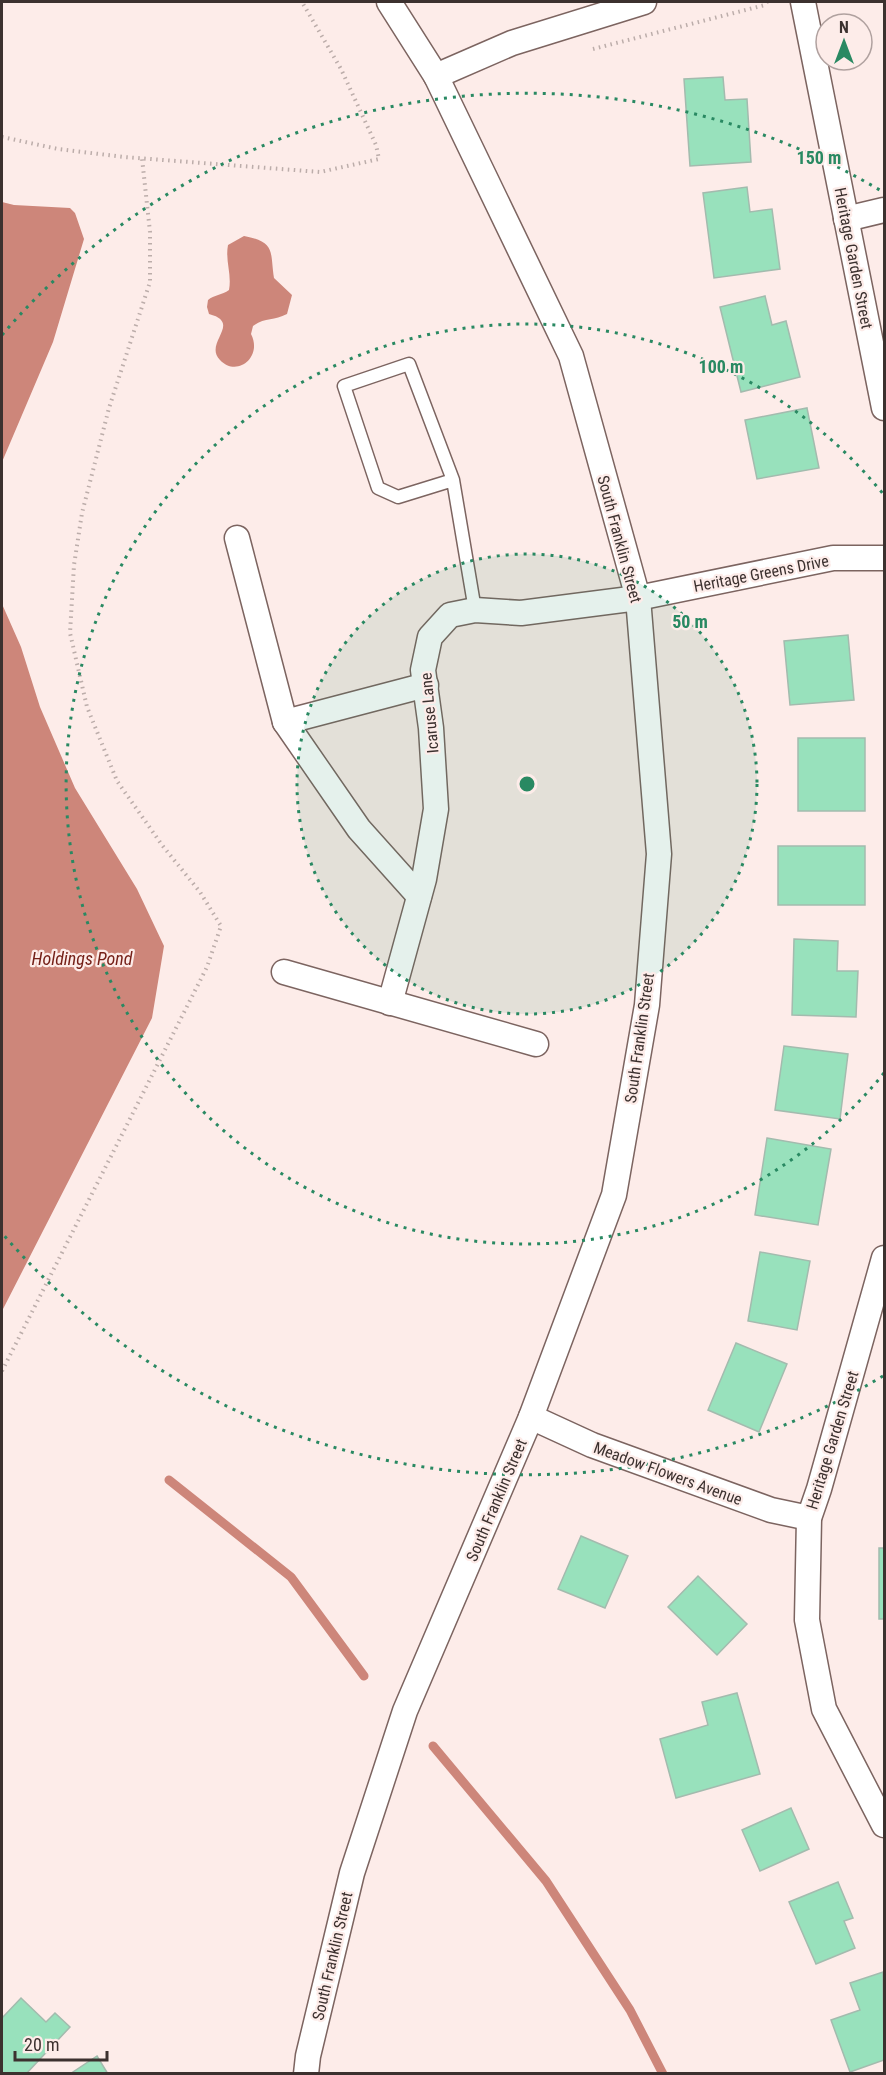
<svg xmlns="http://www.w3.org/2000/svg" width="886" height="2075" viewBox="0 0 886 2075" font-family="'Roboto Condensed',sans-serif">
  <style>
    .water { fill: #cd867a }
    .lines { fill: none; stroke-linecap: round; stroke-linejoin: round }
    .stream { stroke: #cd867a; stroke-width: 9 }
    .building { fill: #98e1bc; stroke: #a3bbae; stroke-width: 1.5 }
    .service-casing { stroke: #7c6460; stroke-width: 15 }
    .minor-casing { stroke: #7c6460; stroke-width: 27 }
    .path { stroke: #bcadaa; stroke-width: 4; stroke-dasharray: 1.5 4.5; stroke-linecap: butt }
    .service { stroke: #fff; stroke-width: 12 }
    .minor { stroke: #fff; stroke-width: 24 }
    .ring { fill: none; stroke: #298962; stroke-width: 3; stroke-dasharray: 3 6 }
    .labels { text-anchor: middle; stroke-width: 4.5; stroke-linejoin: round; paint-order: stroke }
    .street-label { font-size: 16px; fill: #3c312f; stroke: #fdece9 }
    .water-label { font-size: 18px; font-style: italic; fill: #752018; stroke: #fdece9 }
    .centre { fill: #298962; stroke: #fdece9; stroke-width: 3 }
    .ring-label { font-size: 18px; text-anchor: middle; font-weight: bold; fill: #298962; stroke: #fdece9; stroke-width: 4.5; stroke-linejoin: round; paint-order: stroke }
  </style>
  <rect width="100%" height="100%" fill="#fdece9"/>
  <g class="water">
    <polygon points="2,202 14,205 70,208 75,213 84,239 53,342 2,462"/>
    <path d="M244 236C276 242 270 252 274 278L292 295 287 314C274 321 265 317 253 326L251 334C263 357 237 378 220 360 203 343 243 323 209 314L207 307 208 300C214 295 222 295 229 290 232 274 225 261 228 245Z"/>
    <polygon points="2,604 21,647 40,707 75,788 137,889 164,946 152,1018 2,1311"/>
  </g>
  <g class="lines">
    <g class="stream">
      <polyline points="169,1480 291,1577 364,1676"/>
      <polyline points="433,1746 546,1881 630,2010 663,2074"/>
    </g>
  </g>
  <g class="building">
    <polygon points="723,77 725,100 747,99 751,162 690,166 684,79"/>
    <polygon points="747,187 750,212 772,209 780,269 714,278 703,193"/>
    <polygon points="765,296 772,325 786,321 800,377 741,392 720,307"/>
    <polygon points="807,408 819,468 757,479 745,420"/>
    <polygon points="848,635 854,700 790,705 784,641"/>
    <rect x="798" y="738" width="67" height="73"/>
    <rect x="778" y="846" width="87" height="59"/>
    <polygon points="794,939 838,941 837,971 858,971 856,1017 792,1015"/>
    <polygon points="784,1046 848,1054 840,1119 775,1110"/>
    <polygon points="767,1138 831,1149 818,1225 755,1215"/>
    <polygon points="760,1252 810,1261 797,1330 748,1321"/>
    <polygon points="736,1343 787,1364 759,1432 708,1410"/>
    <polygon points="581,1536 628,1556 605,1608 558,1589"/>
    <rect x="879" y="1548" width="5" height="71"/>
    <polygon points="698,1576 747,1624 717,1655 668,1607"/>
    <polygon points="737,1693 760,1774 676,1798 660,1739 708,1725 702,1702"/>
    <polygon points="791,1808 809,1849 760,1871 742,1830"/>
    <polygon points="838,1882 853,1918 844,1921 855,1948 816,1964 789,1902"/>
    <polygon points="883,1972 884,2060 850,2072 831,2020 860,2010 850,1983"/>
    <polygon points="21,1998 46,2022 55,2013 70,2027 26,2074 2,2074 2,2018"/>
    <polygon points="97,2056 108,2074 70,2074"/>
  </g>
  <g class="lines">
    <defs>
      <polyline id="service" points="453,480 398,497 378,488 344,386 409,364 453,480 475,610"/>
      <g id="minor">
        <polyline points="803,2 884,408"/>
        <polyline points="436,76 512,43 644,2"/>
        <polyline points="846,219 884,210"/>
        <polyline points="237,538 285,722 359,829 419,896"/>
        <polyline points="285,722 426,685"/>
        <polyline points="284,972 536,1044"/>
        <polyline points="390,1003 424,879 436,809 431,728 423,670 430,637 450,615 475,610 521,613 638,598 833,558 884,558"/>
        <polyline points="884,1258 819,1489 809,1518 807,1620 824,1709 884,1825"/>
        <polyline points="531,1417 592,1445 771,1510 809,1518"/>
        <polyline points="306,2074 308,2056 352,1873 405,1711 531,1417 614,1195 647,1005 659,854 638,598 571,356 436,76 389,2"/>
      </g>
    </defs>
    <use href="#service" class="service-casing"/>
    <use href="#minor" class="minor-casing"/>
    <g class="path">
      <polyline points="593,49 765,5 767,2"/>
      <polyline points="2,137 58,149 124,157 320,172 379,159 376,145 341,69 302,2"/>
      <polyline points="2,1371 207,967 221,926 200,892 162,845 117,781 87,707 70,633 74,565 82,513 109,408 150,282 150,232 142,158"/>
    </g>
    <use href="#service" class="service"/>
    <use href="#minor" class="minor"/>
  </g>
  <circle cx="527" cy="784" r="230" fill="#298962" fill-opacity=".12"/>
  <g class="ring">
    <circle cx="527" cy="784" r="230"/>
    <path d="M884 1073A460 460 0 1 1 884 495"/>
    <path d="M883 1376A691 691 0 0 1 2 1233M2 335A691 691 0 0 1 883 192"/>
  </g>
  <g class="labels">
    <g class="street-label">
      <text transform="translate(854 258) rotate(79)" y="6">Heritage Garden Street</text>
      <text transform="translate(620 539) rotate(75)" y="6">South Franklin Street</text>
      <text transform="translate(761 573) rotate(-11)" y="6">Heritage Greens Drive</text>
      <text transform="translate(429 713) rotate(-95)" y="6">Icaruse Lane</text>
      <text transform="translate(639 1038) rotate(-82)" y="6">South Franklin Street</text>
      <text transform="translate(832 1440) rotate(-73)" y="6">Heritage Garden Street</text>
      <text transform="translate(668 1473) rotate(20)" y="6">Meadow Flowers Avenue</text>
      <text transform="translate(496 1500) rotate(-67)" y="6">South Franklin Street</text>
      <text transform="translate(332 1956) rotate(-77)" y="6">South Franklin Street</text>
    </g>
    <g class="water-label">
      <text x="82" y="965">Holdings Pond</text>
    </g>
  </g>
  <circle cx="527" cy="784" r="9" class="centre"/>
  <g class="ring-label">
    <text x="819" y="164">150 m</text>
    <text x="721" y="373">100 m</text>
    <text x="690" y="628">50 m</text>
  </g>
  <rect width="886" height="2075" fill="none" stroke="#3c312f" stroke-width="6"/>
  <g transform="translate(844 42)"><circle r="28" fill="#fdece9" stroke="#b0a19f" stroke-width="1.5"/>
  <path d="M0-4.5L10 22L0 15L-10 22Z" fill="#298962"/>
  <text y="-9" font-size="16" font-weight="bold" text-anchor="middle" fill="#3c312f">N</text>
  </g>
  <path d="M15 2051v9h92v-9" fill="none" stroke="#3c312f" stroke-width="3"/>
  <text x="24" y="2051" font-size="18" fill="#3c312f" stroke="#fdece9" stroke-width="4.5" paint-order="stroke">20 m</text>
</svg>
